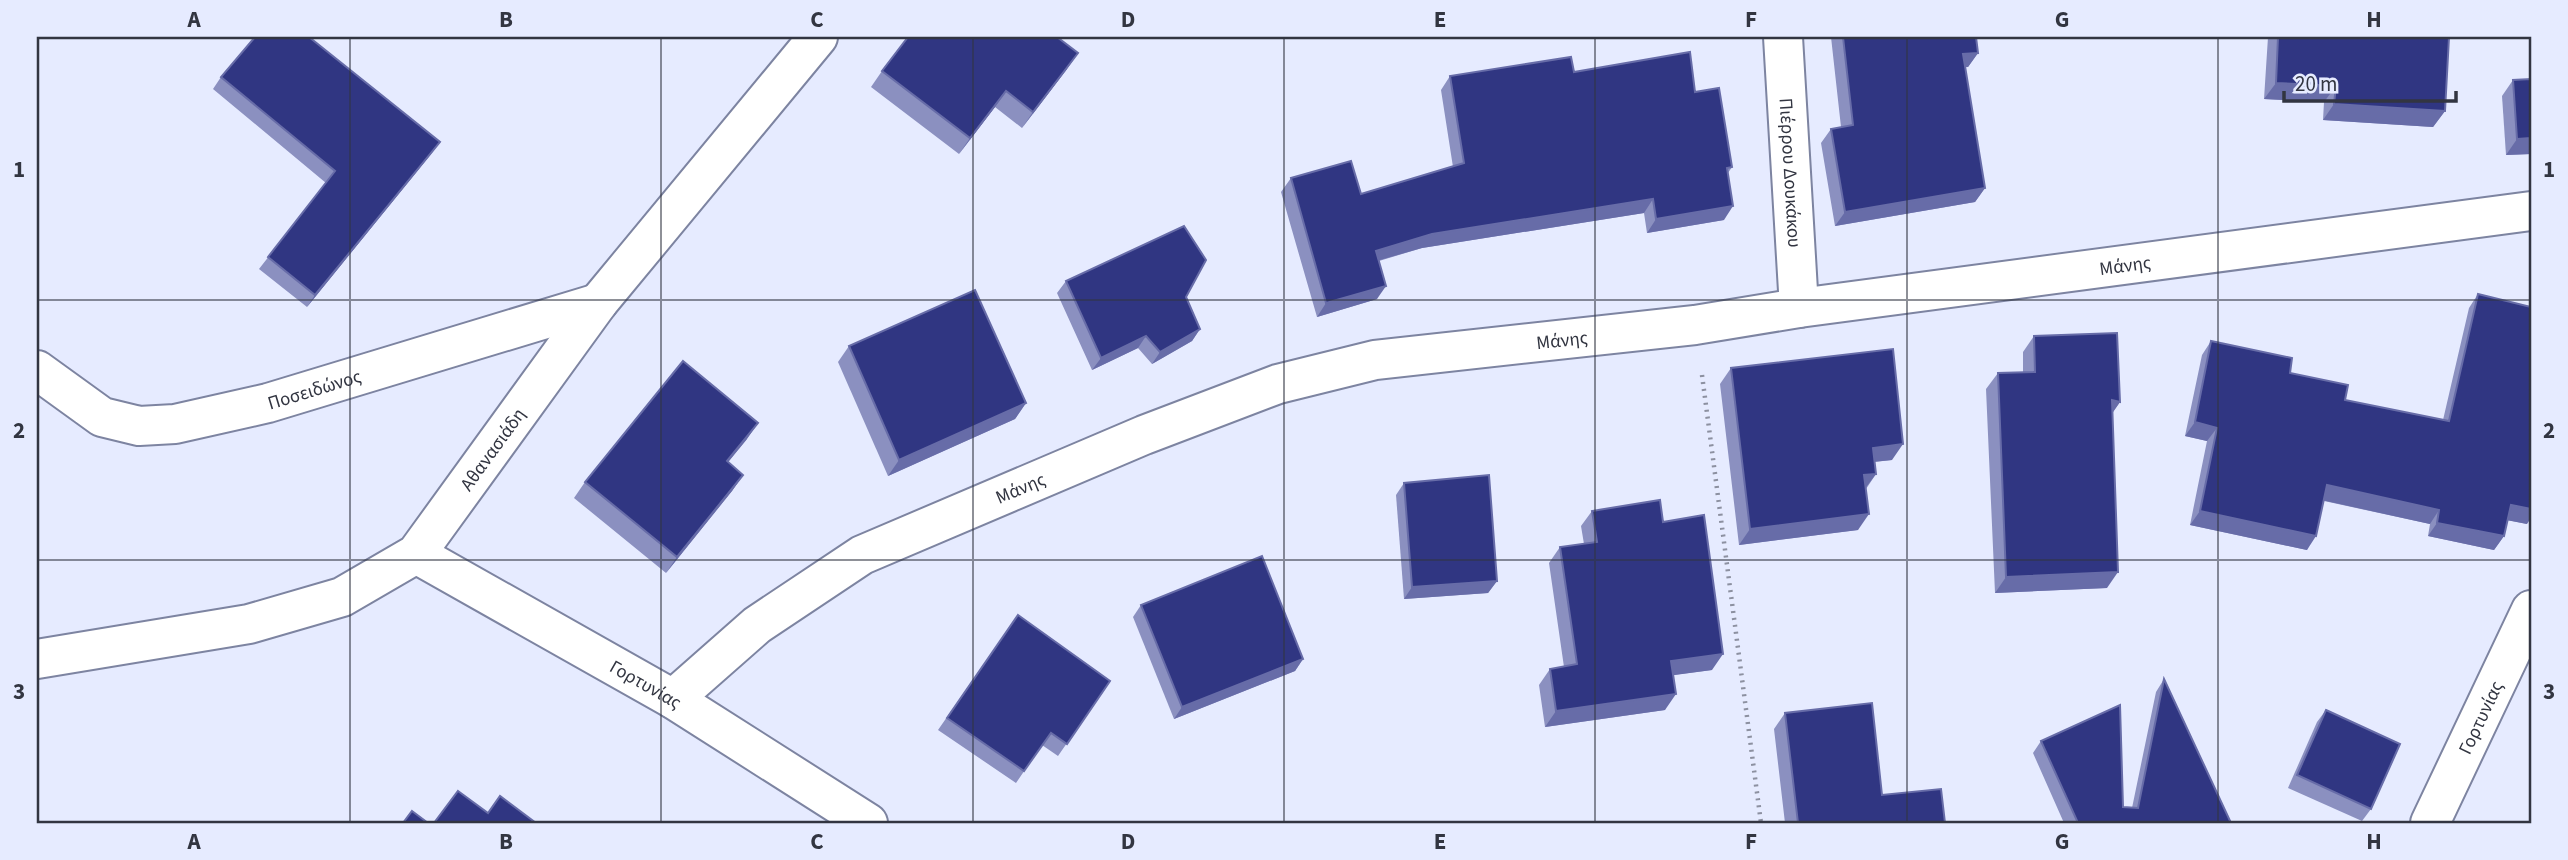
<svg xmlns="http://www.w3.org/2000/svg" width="2568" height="860" viewBox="0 0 2568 860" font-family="'Source Sans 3',sans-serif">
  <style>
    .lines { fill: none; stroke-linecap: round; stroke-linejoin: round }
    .street-casing { stroke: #7d84a1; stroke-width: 42 }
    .path { stroke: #8c90a0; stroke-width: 4.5; stroke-dasharray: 2 5; stroke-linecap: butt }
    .street { stroke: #fff; stroke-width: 38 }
    .wall { fill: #8b90c0 }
    .shaded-wall { fill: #676ca8 }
    .building { fill: #303682; stroke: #676ca8; stroke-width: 2 }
    .grid { fill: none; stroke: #323541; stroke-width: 2; stroke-opacity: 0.55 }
    .labels { text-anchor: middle; stroke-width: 7; stroke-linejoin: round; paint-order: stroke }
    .street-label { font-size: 19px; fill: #323541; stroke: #e6ebff }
    .neatline { fill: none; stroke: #323541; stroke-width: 2.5 }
    .grid-label { font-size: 23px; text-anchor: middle; font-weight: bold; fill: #323541 }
  </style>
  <rect width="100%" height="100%" fill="#e6ebff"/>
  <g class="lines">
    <defs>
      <g id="street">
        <path id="s1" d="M1783 37 1799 308"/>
        <path id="s2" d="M37 370 102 417 139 426 175 424 268 403 598 303"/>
        <path id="s3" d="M416 554 673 699 868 823"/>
        <path id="s4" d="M37 659 249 624 342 597 416 554 598 303 818 37"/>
        <path id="s5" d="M673 699 757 625 862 555 1144 435 1278 384 1375 360 1695 325 1799 308 2531 211"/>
        <path id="s6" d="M2430 823 2531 610"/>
      </g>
    </defs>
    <use href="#street" class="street-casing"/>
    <polyline class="path" points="1702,375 1761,823"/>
    <use href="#street" class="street"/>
  </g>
  <g class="wall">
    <polygon points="1831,37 1976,37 1978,53 1968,67 1965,67 1985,188 1975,202 1835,226 1821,143 1831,129 1841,127"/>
    <polygon points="2268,37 2449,37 2445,111 2433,127 2323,120 2324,102 2264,99"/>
    <polygon points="1067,69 1022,128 995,107 959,154 871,87 882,71"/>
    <polygon points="1574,72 1695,92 1732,167 1728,173 1724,220 1647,233 1644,213 1422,248 1379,261 1377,299 1317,317 1281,192 1291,178 1361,194 1453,167 1441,90 1450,76"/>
    <polygon points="221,77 431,154 307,307 259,269 326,183 213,89"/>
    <polygon points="2531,79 2531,154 2506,155 2502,96 2513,80"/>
    <polygon points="1066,281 1186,297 1200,329 1192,341 1152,364 1138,348 1092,370 1057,293"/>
    <polygon points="2478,294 2527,524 2507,520 2504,536 2494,550 2428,536 2430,524 2324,501 2307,550 2190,525 2207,441 2185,436 2202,355 2211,341 2290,373 2345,400 2443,420 2469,308"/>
    <polygon points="2034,336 2120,402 2112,413 2107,588 1995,593 1986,389 1998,373 2023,372 2023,352"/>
    <polygon points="849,346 1026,403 1015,419 888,476 838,362"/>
    <polygon points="1731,368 1892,460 1874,462 1876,474 1866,489 1858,530 1739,545 1720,384"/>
    <polygon points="747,439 728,462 743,475 732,491 666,573 574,498 585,482"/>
    <polygon points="1404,483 1497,581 1488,593 1404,599 1396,495"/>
    <polygon points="1592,511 1663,522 1712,670 1673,675 1665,710 1545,727 1539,685 1550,669 1564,667 1549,563 1560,547 1584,544 1581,526"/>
    <polygon points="1141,605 1303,659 1295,671 1174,719 1133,617"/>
    <polygon points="1018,615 1110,681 1058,756 1042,745 1016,783 938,730"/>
    <polygon points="2164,679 2231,823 2064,823 2033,753 2041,741 2123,807 2132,808 2156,692"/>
    <polygon points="2326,710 2371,809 2362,821 2288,788 2317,722"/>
    <polygon points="1785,713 1882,795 1945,823 1785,823 1774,729"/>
  </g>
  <g class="shaded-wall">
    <polygon points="1078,53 1067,69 1022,128 1033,112"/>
    <polygon points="1978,53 1968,67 1953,68 1963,54"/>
    <polygon points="2276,83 2336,86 2324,102 2264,99"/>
    <polygon points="1006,91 995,107 959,154 970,138"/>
    <polygon points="2334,104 2445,111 2433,127 2323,120"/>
    <polygon points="2531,138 2531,154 2506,155 2517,139"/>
    <polygon points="440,142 431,154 307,307 315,295"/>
    <polygon points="1985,188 1975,202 1835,226 1845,212"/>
    <polygon points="1653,199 1644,213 1422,248 1366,264 1376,251 1432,234"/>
    <polygon points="1733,206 1724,220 1647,233 1656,219"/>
    <polygon points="1386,286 1377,299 1317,317 1326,303"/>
    <polygon points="1200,329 1192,341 1152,364 1160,352"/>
    <polygon points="1146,336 1138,348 1092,370 1101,358"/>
    <polygon points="2112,400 2120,402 2109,418"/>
    <polygon points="1026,403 1015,419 888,476 899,460"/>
    <polygon points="2195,422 2217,428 2207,441 2185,436"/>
    <polygon points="758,423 747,439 716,477 727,461"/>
    <polygon points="1903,444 1892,460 1862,463 1873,448"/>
    <polygon points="1876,474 1864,490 1864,475"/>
    <polygon points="743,475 732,491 666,573 677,557"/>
    <polygon points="2327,485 2439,510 2430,524 2317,499"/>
    <polygon points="2511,505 2531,509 2531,518 2527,524 2501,519"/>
    <polygon points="2200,511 2316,536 2307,550 2190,525"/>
    <polygon points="1869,514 1858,530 1739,545 1750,529"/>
    <polygon points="2437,523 2504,536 2494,550 2428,536"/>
    <polygon points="2118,572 2107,588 1995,593 2006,577"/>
    <polygon points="1497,581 1488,593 1404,599 1412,587"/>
    <polygon points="1723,654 1712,670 1660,677 1671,661"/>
    <polygon points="1303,659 1295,671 1174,719 1182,707"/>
    <polygon points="1676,694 1665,710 1545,727 1556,711"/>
  </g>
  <g class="building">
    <polygon points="255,37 309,37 440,142 315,295 268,257 335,171 221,77"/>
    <polygon points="908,37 1057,37 1078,53 1033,112 1006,91 970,138 882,71"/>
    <polygon points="1843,37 1976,37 1978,53 1963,54 1985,188 1845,212 1831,129 1853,125"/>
    <polygon points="2278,37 2449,37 2445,111 2334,104 2336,86 2276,83"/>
    <polygon points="1690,52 1695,92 1719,88 1732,167 1727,168 1733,206 1656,219 1653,199 1432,234 1376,251 1386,286 1326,303 1291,178 1351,161 1361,194 1464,163 1450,76 1571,57 1574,72"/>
    <polygon points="2531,79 2531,138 2517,139 2513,80"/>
    <polygon points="1184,226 1206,260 1186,297 1200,329 1160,352 1146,336 1101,358 1066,281"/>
    <polygon points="975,290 1026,403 899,460 849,346"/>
    <polygon points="2478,294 2531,307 2531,509 2511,505 2504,536 2437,523 2439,510 2327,485 2316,536 2200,511 2217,428 2195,422 2211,341 2292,358 2290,373 2348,385 2345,400 2449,421"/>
    <polygon points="2117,333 2120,402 2112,400 2118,572 2006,577 1998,373 2035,372 2034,336"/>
    <polygon points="1893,349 1903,444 1873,448 1876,474 1864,475 1869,514 1750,529 1731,368"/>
    <polygon points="683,361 758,423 727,461 743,475 677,557 585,482"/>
    <polygon points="1489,475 1497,581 1412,587 1404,483"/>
    <polygon points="1660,500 1663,522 1704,515 1723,654 1671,661 1676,694 1556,711 1550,669 1577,664 1560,547 1597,542 1592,511"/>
    <polygon points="1262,556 1303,659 1182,707 1141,605"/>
    <polygon points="1018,615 1110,681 1067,744 1051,733 1024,771 947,718"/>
    <polygon points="2164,679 2231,823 2078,823 2041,741 2120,705 2123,807 2138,808"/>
    <polygon points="1872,703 1882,795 1941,789 1945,823 1798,823 1785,713"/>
    <polygon points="2326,710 2400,744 2371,809 2297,775"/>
    <polygon points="458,791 488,813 500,796 536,823 434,823"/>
    <polygon points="412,811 428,823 403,823"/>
  </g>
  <path class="grid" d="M350 37V823M661 37V823M973 37V823M1284 37V823M1595 37V823M1907 37V823M2218 37V823M37 300H2531M37 560H2531"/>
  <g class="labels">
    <g class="street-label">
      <text dy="7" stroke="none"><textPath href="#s1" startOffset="136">Πιέρρου Δουκάκου</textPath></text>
      <text dy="7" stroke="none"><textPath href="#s5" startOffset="1544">Μάνης</textPath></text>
      <text dy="7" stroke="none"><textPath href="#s5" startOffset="976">Μάνης</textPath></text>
      <text dy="7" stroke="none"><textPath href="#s2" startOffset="298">Ποσειδώνος</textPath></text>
      <text dy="7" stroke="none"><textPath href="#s4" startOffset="527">Αθανασιάδη</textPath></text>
      <text dy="7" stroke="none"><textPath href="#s5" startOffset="410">Μάνης</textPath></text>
      <text dy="7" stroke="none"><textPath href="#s3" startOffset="264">Γορτυνίας</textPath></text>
      <text dy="7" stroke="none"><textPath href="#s6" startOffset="117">Γορτυνίας</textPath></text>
    </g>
  </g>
  <rect width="2568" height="860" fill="none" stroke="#e6ebff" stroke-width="77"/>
  <path d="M2284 91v10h172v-10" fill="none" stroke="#323541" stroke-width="3.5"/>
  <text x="2295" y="91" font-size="21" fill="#323541" stroke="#e6ebff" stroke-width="5" paint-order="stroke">20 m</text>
  <rect x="38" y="38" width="2492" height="784" class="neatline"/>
  <g class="grid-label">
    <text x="194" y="27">A</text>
    <text x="506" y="27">B</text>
    <text x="817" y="27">C</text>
    <text x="1128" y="27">D</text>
    <text x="1440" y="27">E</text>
    <text x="1751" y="27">F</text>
    <text x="2062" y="27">G</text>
    <text x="2374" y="27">H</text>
    <text x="19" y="177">1</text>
    <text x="2549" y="177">1</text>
    <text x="19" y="438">2</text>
    <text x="2549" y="438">2</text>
    <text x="19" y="699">3</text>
    <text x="2549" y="699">3</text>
    <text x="194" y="849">A</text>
    <text x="506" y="849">B</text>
    <text x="817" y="849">C</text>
    <text x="1128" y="849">D</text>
    <text x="1440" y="849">E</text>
    <text x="1751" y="849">F</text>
    <text x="2062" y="849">G</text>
    <text x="2374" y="849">H</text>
  </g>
</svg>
